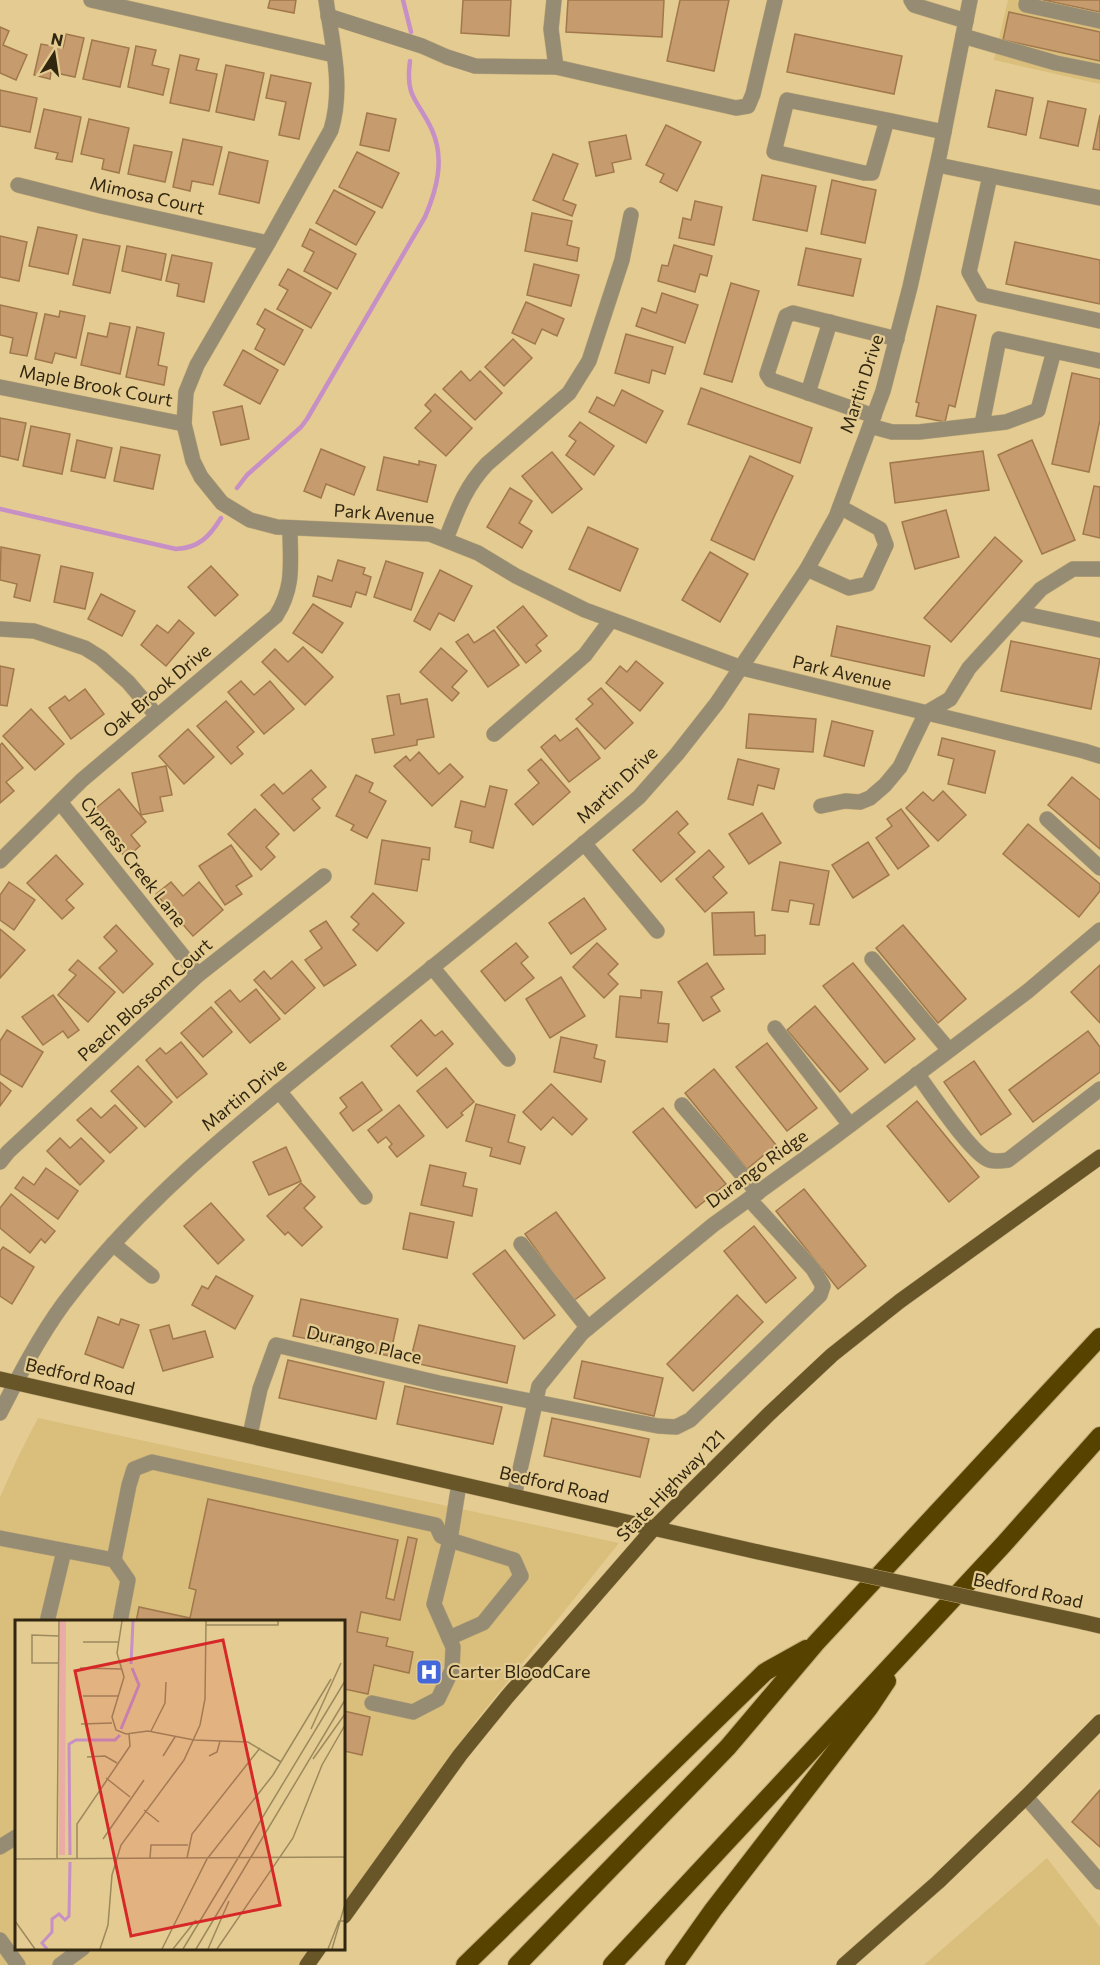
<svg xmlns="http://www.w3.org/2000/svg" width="1100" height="1965" viewBox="0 0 1100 1965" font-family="Commissioner,sans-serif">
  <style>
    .built { fill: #dabe7c }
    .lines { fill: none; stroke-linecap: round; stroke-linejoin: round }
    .stream { stroke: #c68fc5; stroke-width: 4.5 }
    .building { fill: #c69b6e; stroke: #a1784b; stroke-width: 1.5 }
    .minor-casing { stroke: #c0aa77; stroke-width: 16 }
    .major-casing { stroke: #c0aa77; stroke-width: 16 }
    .highway-casing { stroke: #c0aa77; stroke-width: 20 }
    .minor { stroke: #968c74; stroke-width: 15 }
    .major { stroke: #685528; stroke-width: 15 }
    .highway { stroke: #574200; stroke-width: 18 }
    .major-bridge-casing { stroke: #c0aa77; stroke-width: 16; stroke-linecap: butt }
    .major-bridge { stroke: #685528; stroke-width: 15 }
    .labels { text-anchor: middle; stroke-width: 4.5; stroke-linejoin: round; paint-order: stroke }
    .street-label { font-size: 18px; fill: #312710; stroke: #e4cb91 }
    .poi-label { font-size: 18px; fill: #312710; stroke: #e4cb91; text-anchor: start }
    .inset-river { fill: none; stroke: #c68fc5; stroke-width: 3 }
    .inset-road { fill: none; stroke: #9c895d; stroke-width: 1.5 }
    .view { fill: #d62828; fill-opacity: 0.15; stroke: #d62828; stroke-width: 3 }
    .inset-edge { fill: none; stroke: #312710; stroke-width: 3 }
  </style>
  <rect width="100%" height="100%" fill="#e4cb91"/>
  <g class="built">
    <polygon points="1008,0 1100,0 1100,84 994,60"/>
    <polygon points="38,1418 619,1543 475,1722 344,1913 344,1622 16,1622 16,1948 315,1949 301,1965 0,1965 0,1497 18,1457"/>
    <polygon points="1047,1858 1100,1927 1100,1965 924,1965"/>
  </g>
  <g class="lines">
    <g class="stream">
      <polyline points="403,0 411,32"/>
      <path d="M237 488 247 475 301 427 307 419 425 217C437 189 445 159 432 130 418 99 405 99 410 61"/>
      <path d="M0 509 176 549C199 548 210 536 221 518"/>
    </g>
  </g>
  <g class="building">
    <polygon points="270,0 296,0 294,13 268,8"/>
    <polygon points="463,0 511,0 509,36 461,33"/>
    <polygon points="568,0 664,0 662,37 566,32"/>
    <polygon points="680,0 729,0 714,71 667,61"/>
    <polygon points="1043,0 1100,0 1100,12"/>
    <polygon points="1009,12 1100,32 1100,61 1003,40"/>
    <polygon points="0,27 9,31 3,45 27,55 16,80 0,73"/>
    <polygon points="66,34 84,38 75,77 51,72 50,79 34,75 41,44 63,48"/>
    <polygon points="795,34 902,56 894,94 787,72"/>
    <polygon points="92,40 129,48 120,87 83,79"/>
    <polygon points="136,46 156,50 152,65 169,69 163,95 128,87"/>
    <polygon points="180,55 199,59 196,70 217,74 209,111 170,103"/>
    <polygon points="226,65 264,73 254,120 216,112"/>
    <polygon points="271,75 311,83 299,139 279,135 286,102 266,98"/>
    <polygon points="0,90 37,98 30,132 0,126"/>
    <polygon points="996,90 1033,98 1026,135 988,127"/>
    <polygon points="1048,101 1086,109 1078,146 1040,138"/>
    <polygon points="44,109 81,117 72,162 56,159 58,153 35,148"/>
    <polygon points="367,113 396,119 389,151 360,145"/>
    <polygon points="1100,115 1100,150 1093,149"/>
    <polygon points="89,119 129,128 119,173 102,169 104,159 81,154"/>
    <polygon points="666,125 701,142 677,191 660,182 664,174 646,165"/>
    <polygon points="626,135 631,159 612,163 614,172 596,176 589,142"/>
    <polygon points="183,139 222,147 213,185 192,181 190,191 173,187"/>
    <polygon points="134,145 172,152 165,182 128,174"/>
    <polygon points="229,152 268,161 259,203 219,194"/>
    <polygon points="357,152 399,173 382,208 339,187"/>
    <polygon points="553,154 578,164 563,200 576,205 572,216 533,200"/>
    <polygon points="762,175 816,186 807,231 753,220"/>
    <polygon points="832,180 876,190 865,243 821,234"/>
    <polygon points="334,190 375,212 356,245 316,223"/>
    <polygon points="695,201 722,207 714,245 679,238 683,218 691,220"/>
    <polygon points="532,213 572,221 567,245 579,248 577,261 525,251"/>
    <polygon points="38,227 77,235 68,274 29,266"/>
    <polygon points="310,229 356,254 337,289 304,271 314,252 302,246"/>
    <polygon points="0,236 27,242 19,281 0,277"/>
    <polygon points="83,239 120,246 110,293 73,285"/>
    <polygon points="1015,242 1100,260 1100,304 1006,284"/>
    <polygon points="674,245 712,256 707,276 700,274 695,292 658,281 662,265 668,266"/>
    <polygon points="127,246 166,254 161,280 122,271"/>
    <polygon points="806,248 861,259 853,296 798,285"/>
    <polygon points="172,255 212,263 204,302 177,296 179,284 166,281"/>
    <polygon points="534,264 579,275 571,306 527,295"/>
    <polygon points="288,269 331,293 311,328 277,309 288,290 279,285"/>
    <polygon points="731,283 759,291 732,382 704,374"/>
    <polygon points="662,293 698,305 685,343 636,326 642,308 656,313"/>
    <polygon points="526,302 564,319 557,336 542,329 535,344 512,333"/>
    <polygon points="0,305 37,313 27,356 10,353 13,338 0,335"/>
    <polygon points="937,306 976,315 955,407 949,405 945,422 916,416 919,403 916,402"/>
    <polygon points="265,309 303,330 284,365 255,349 265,329 257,324"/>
    <polygon points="60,311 85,316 76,358 55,353 52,363 35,359 45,314 59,317"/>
    <polygon points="110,323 130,327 120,374 81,365 88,333 107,337"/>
    <polygon points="137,327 164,333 158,365 167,367 164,385 126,377"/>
    <polygon points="626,334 673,347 665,374 652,370 649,383 615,373"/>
    <polygon points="513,339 532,358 504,386 485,367"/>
    <polygon points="243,350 278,370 260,404 224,385"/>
    <polygon points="461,371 470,381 480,371 502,393 475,420 443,389"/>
    <polygon points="1072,373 1100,379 1100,420 1089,472 1052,464"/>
    <polygon points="701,388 812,428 800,463 688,424"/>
    <polygon points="622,390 663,411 646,443 589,412 597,397 614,406"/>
    <polygon points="435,394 472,428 446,456 415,428 431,411 425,405"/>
    <polygon points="242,406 249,439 221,445 213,412"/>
    <polygon points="0,418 26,423 18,460 0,456"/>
    <polygon points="580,422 614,446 594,475 566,455 576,441 569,436"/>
    <polygon points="31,426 70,434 62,474 23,466"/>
    <polygon points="77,440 112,448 105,478 71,471"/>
    <polygon points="1032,440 1075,540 1042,554 998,455"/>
    <polygon points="121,447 160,455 153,489 114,481"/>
    <polygon points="321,449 365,467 354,495 326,484 321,498 304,491"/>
    <polygon points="983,451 989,490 895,503 890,463"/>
    <polygon points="552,452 582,489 552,513 522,476"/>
    <polygon points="750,456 793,476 754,560 711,540"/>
    <polygon points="384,457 419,465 419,461 436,465 427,502 377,490"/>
    <polygon points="1094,486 1100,487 1100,538 1083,534"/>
    <polygon points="510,488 532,501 519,523 532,531 522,548 487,527"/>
    <polygon points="946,510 959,557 915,569 902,522"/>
    <polygon points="588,527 638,549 620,591 569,569"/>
    <polygon points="995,537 1022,561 951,642 924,618"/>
    <polygon points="1,547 40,555 30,601 14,597 17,584 0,580"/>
    <polygon points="710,552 748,574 720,622 682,600"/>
    <polygon points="338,560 365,568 363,574 371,577 366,595 356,592 351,607 313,596 318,576 332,581"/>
    <polygon points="386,561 423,573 411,610 374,597"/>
    <polygon points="61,566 93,573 85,609 54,602"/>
    <polygon points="211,566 238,595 215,616 188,587"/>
    <polygon points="440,570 472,586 454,621 439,613 430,630 414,621"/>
    <polygon points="101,594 135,611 122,636 88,619"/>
    <polygon points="313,604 343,623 322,653 293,633"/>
    <polygon points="523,606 547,636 536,645 541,651 526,663 497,627"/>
    <polygon points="179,620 194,633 166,666 141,645 157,625 168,633"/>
    <polygon points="837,626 930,646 924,676 831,656"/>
    <polygon points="494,630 519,665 488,687 456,642 468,634 474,643"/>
    <polygon points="1011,641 1100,659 1091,709 1001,691"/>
    <polygon points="303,647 333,677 305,705 262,662 275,649 288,662"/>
    <polygon points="441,648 467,671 452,687 459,693 452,701 420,672"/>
    <polygon points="636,661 663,683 640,711 606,683 620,666 627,672"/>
    <polygon points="0,666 14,669 7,706 0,705"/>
    <polygon points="241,681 254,695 270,681 294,709 264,734 228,692"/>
    <polygon points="601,688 633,723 605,749 576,719 593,704 588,699"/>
    <polygon points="85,689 104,714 71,739 49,708 65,696 69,701"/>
    <polygon points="399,694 401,704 427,699 434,737 417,740 417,745 375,753 372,739 394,735 387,696"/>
    <polygon points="226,701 254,732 237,747 243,754 231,764 197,726"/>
    <polygon points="31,709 64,744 35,770 3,736"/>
    <polygon points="749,714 816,719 813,752 746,748"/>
    <polygon points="832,721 873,731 864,766 824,756"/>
    <polygon points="577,728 600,758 569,782 541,747 555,735 560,741"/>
    <polygon points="188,729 214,757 184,784 159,756"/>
    <polygon points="942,738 995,751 985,793 948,784 954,759 938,755"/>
    <polygon points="2,743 23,768 6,782 14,791 0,803 0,745"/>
    <polygon points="419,752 439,774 450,764 463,777 432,806 394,766 406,756 410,761"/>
    <polygon points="541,759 570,792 533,825 515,804 539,783 528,770"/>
    <polygon points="738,759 779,769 774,789 758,785 753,805 728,799"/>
    <polygon points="166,766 172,795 160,797 163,811 141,815 132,773"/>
    <polygon points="311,770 326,787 312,799 320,808 294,831 261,795 274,784 283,794"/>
    <polygon points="356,775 373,783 369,792 386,801 367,838 351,830 354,825 336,816"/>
    <polygon points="1072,777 1100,800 1100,849 1048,805"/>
    <polygon points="490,786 507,790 493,848 470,842 472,831 455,827 461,801 485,807"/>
    <polygon points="119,789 146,822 131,835 140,846 126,858 89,814"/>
    <polygon points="943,791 966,815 938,841 906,808 923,792 933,801"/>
    <polygon points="255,809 279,834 266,847 275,857 261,870 228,834"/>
    <polygon points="901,809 929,846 898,869 876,838 892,826 887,819"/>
    <polygon points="677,811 688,824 678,833 695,852 661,882 633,850"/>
    <polygon points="762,813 781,843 749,864 729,834"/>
    <polygon points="1028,824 1100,884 1100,891 1079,917 1003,854"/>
    <polygon points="382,840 430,848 429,860 422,859 417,891 375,884"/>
    <polygon points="868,842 889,875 853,898 832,865"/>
    <polygon points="231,845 252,876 236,886 242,894 225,905 199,866"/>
    <polygon points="709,850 724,867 713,877 727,893 705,912 676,879"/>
    <polygon points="56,855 83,884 66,900 74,908 62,919 27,883"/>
    <polygon points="780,862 829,871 819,925 810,924 814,904 790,900 788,912 772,910"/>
    <polygon points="9,882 35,900 14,930 0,920 0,895"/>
    <polygon points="171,882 183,896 199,882 223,910 193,936 156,894"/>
    <polygon points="373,893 404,923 377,951 353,930 359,924 351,917"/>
    <polygon points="584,898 606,929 571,954 549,923"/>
    <polygon points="754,912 755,936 765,935 765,954 714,955 712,913"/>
    <polygon points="326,921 356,965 324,986 305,960 322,948 310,931"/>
    <polygon points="116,925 153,964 123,993 99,968 117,951 104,937"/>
    <polygon points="903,925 966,999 938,1023 876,948"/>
    <polygon points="0,929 25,950 0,978"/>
    <polygon points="516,943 528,957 521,963 534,978 505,1001 481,971"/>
    <polygon points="597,943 618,964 608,974 618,984 604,998 573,967"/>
    <polygon points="78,960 115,992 88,1022 58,995 76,975 69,970"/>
    <polygon points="292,961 315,988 285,1014 254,980 264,971 271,979"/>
    <polygon points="707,963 724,989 711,997 720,1011 703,1021 678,982"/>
    <polygon points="853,963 915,1039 885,1063 823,986"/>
    <polygon points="1100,965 1100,1023 1071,992"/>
    <polygon points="561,977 585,1016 550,1038 526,999"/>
    <polygon points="256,989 280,1019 250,1043 215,1002 230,990 240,1002"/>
    <polygon points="641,990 662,992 658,1023 669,1024 667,1042 616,1037 620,996 641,998"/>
    <polygon points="53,995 79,1030 68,1038 63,1031 43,1045 22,1017"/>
    <polygon points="815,1006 868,1069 840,1092 787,1030"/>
    <polygon points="211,1007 232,1032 203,1057 181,1033"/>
    <polygon points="421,1020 435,1036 442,1031 453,1044 417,1076 391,1046"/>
    <polygon points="7,1030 43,1052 22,1087 0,1074 0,1041"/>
    <polygon points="1088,1031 1100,1047 1100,1072 1033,1122 1009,1090"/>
    <polygon points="561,1037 597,1045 594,1058 605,1061 601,1082 554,1072"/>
    <polygon points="181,1042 207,1074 177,1098 146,1060 160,1048 166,1054"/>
    <polygon points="767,1043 817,1108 787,1131 736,1067"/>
    <polygon points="974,1061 1011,1114 981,1135 944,1082"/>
    <polygon points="138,1066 172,1102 145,1127 111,1091"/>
    <polygon points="446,1068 474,1102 461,1113 463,1115 447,1128 417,1091"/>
    <polygon points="714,1069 776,1145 747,1169 685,1093"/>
    <polygon points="0,1082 11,1091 0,1106"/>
    <polygon points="362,1082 382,1110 353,1131 340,1113 347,1107 340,1098"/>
    <polygon points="551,1084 587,1119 572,1135 553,1117 541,1130 523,1112"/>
    <polygon points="917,1101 979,1177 949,1202 887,1126"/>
    <polygon points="476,1104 515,1115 508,1142 525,1147 520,1164 490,1156 492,1148 466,1141"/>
    <polygon points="115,1105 137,1128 110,1153 77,1120 91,1108 101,1118"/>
    <polygon points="399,1105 424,1136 397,1157 389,1147 392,1144 386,1137 378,1143 368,1130"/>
    <polygon points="663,1108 726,1184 696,1208 633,1132"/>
    <polygon points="60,1138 70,1148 81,1138 104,1161 80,1185 47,1151"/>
    <polygon points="286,1147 301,1181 269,1195 253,1162"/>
    <polygon points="430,1165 466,1173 463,1186 477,1189 472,1216 421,1205"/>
    <polygon points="46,1168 78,1191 58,1219 15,1188 23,1177 34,1185"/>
    <polygon points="301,1183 315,1197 304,1208 322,1227 302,1246 288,1232 285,1235 267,1216"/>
    <polygon points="804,1189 866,1266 838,1289 776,1211"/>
    <polygon points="11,1194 55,1231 45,1243 41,1239 30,1253 0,1228 0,1208"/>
    <polygon points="211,1203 244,1240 218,1264 184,1226"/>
    <polygon points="556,1212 605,1278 573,1301 525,1234"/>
    <polygon points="410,1213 454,1222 447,1258 403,1249"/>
    <polygon points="754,1226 796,1278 766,1303 724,1251"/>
    <polygon points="3,1247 34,1267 12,1304 0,1296 0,1251"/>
    <polygon points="505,1250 555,1315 524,1339 473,1274"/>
    <polygon points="216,1276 253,1296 235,1329 192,1305 202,1286 208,1289"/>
    <polygon points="737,1295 763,1322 693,1391 667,1364"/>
    <polygon points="301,1299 398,1319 390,1356 293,1336"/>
    <polygon points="98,1317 119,1325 121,1319 139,1325 123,1368 85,1354"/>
    <polygon points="169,1325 173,1339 205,1331 213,1357 163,1371 150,1330"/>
    <polygon points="419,1325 515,1346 507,1383 410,1362"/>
    <polygon points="288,1360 384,1382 376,1419 279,1398"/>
    <polygon points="582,1361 663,1378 654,1416 574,1398"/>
    <polygon points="405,1386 502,1407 493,1444 397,1424"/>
    <polygon points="552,1418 649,1439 640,1477 544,1456"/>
    <polygon points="208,1499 398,1540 386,1598 394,1600 408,1537 417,1539 400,1620 361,1612 357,1632 388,1638 386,1646 413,1652 409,1673 374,1665 368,1694 344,1689 344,1622 136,1622 139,1607 190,1618 196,1590 189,1588"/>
    <polygon points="344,1711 370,1717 362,1755 344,1751"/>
    <polygon points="1100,1790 1100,1847 1072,1822"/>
  </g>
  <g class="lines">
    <defs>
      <g id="minor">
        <polyline points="91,0 334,55"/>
        <path d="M326 0C332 43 344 87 331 130L268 243 197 365 186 392 184 424 193 461 201 477 222 503 250 520 277 527 430 534 478 553 516 576 585 610 742 668 1084 751 1100 756"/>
        <polyline points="554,0 551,29 556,67"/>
        <polyline points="911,0 914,5 966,21"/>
        <polyline points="1027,0 1026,5 1100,21"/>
        <polyline points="328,16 422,46 447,57 475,66 556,67 736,108 748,106 753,94 775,0"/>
        <polyline points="963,36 1056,63 1100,72"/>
        <polyline points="887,120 787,100 774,152 864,173 872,173 887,120 944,132"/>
        <polyline points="938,165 1100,198"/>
        <polyline points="990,176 969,272 982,295 1100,321"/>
        <polyline points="18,185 101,206 268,243"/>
        <polyline points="0,387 184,424"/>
        <polyline points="808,393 830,322"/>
        <polyline points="874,416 771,380 767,374 786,316 793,313 897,339"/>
        <polyline points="982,424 999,339 1054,351"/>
        <polyline points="870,426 892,432 919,432 1006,422 1038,410 1054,351 1100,361"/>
        <path d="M446 539C457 511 465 487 487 464L569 393 589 361 622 260 631 215"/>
        <polyline points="807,569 849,588 868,584 886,545 880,529 840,507"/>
        <polyline points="1020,613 1100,630"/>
        <polyline points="0,629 34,631 85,648 101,658 128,682 157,716"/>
        <polyline points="494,734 585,655 611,620"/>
        <polyline points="60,802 198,975"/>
        <polyline points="821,806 845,801 860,802 870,798 885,785 900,767 926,713 950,699 969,668 1041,589 1073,569 1100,569"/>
        <polyline points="1047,819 1100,868"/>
        <polyline points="584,843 657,931"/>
        <path d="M0 861 82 780 276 616C295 586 290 563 290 528"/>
        <polyline points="872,959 949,1050"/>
        <polyline points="432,967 508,1059"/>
        <polyline points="775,1028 850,1125"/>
        <path d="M917 1074C931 1092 971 1154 989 1160 996 1162 1002 1161 1008 1160L1100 1089"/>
        <polyline points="279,1091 365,1197"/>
        <polyline points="682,1105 758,1193"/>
        <polyline points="0,1162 8,1152 198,975 324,876"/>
        <polyline points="113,1244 152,1276"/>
        <polyline points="521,1244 588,1328"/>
        <path d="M0 1413C19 1376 39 1337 64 1303 144 1197 248 1116 351 1033 447 955 545 878 639 797L677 754 717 703 807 569 836 517 883 391 910 287 940 152 970 0"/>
        <polyline points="250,1435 260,1389 276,1345 439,1383 658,1426 676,1427 690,1420 820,1295 823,1286 813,1269 749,1199"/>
        <polyline points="514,1496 539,1386 582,1333 713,1225 829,1141 1028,991 1100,930"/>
        <polyline points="0,1538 114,1560 128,1580 120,1622"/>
        <polyline points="114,1560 129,1485 134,1469 152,1462 436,1525 441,1536 450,1540 514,1560 521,1576 483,1623 449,1638"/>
        <polyline points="47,1622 64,1551"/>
        <polyline points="372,1703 413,1712 438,1699 452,1670 453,1647 434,1604 450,1540 459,1484"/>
        <polyline points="1026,1797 1100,1882"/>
        <polyline points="0,1847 16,1837"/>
        <polyline points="0,1940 18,1965"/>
        <polyline points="60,1965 83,1948"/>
      </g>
      <g id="major">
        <polyline points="0,1379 758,1552"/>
        <polyline points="1083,1622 1100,1626"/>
        <polyline points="344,1916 460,1755 507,1697 654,1528 769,1414 832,1355 900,1301 1100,1157"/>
        <polyline points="307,1965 319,1948"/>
        <polyline points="844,1965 938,1882 1026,1797 1100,1722"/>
      </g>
      <g id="highway">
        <polyline points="465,1965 765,1672 806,1649"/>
        <polyline points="517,1965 728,1747 816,1643 1100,1337"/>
        <polyline points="612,1965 1003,1545 1100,1436"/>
        <polyline points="674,1965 713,1910 869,1708 887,1681"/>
      </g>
    </defs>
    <use href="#minor" class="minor-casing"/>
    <use href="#major" class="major-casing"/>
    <use href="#highway" class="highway-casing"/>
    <use href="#minor" class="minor"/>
    <use href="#major" class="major"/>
    <use href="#highway" class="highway"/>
    <defs>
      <polyline id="major-bridge" points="758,1552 1083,1622"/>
    </defs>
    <use href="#major-bridge" class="major-bridge-casing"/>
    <use href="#major-bridge" class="major-bridge"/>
  </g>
  <defs>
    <symbol id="hospital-square" viewBox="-11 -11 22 22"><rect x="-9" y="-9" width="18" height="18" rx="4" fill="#4468da" stroke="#e4cb91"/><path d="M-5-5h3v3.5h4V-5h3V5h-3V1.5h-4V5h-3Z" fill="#fff"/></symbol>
  </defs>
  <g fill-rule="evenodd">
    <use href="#hospital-square" x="414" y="1657" width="30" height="30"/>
  </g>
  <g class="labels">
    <g class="street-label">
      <text transform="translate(147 196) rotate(13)" y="6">Mimosa Court</text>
      <text transform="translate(862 384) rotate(-72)" y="6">Martin Drive</text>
      <text transform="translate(96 386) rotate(11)" y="6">Maple Brook Court</text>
      <text transform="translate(384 514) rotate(4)" y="6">Park Avenue</text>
      <text transform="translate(842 673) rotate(13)" y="6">Park Avenue</text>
      <text transform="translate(157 691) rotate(-40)" y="6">Oak Brook Drive</text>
      <text transform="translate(617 785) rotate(-43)" y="6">Martin Drive</text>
      <text transform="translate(133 862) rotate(52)" y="6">Cypress Creek Lane</text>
      <text transform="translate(145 1000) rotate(-42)" y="6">Peach Blossom Court</text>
      <text transform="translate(244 1095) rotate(-39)" y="6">Martin Drive</text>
      <text transform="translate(757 1169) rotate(-36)" y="6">Durango Ridge</text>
      <text transform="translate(364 1345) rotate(13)" y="6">Durango Place</text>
      <text transform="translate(80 1377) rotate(13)" y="6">Bedford Road</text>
      <text transform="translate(554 1485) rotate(13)" y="6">Bedford Road</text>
      <text transform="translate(671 1486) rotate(-46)" y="6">State Highway 121</text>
      <text transform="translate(1028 1591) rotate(12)" y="6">Bedford Road</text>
    </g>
    <g class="poi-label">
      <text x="448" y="1678">Carter BloodCare</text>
    </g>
  </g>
  <g transform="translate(15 1620)">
    <rect width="330" height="330" fill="#e4cb91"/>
    <path d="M45 1H51L50 235H44Z" fill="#eaaca4"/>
    <path class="inset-river" d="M116 44 118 1M106 109 124 65 117 48M55 235 54 124 61 120H100L105 115M32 329 27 323 37 312V299L44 294 50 300 54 296 55 242"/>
    <path class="inset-road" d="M107 1 102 33 109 57 97 97 101 110 111 114 133 111 179 120 233 122 266 142M191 5H263V1M68 22H103M43 43H17V15L44 16M65 48 107 49M68 76H103M66 104 97 103M296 109 326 43M136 111 150 83 151 62M148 136 160 117M194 136 202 132 205 121M72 137 90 136 102 143M298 139 330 94M91 158 115 177M129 190 144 202M88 219 129 160M62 238V204L115 126 114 114M135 238 136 225H173M172 238 177 214 245 128M0 239 330 237M42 239 44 1M0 301 20 329M85 329 93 305 97 255 106 225 169 140 185 105 190 79 191 1M147 329 192 239 258 155 316 59M158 329 181 300M168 329 330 61M181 329 330 80M193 329 214 281M202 329 278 218 307 145 330 105M313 329 324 301H330M317 329 330 284"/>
    <path class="view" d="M208 20 265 285 116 316 60 51Z"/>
    <rect width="330" height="330" class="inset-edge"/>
  </g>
  <g transform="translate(54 54) rotate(12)" stroke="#e4cb91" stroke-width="4.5" paint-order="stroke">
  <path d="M0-4.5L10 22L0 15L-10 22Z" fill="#312710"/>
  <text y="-9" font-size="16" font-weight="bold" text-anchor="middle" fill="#312710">N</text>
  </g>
</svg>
